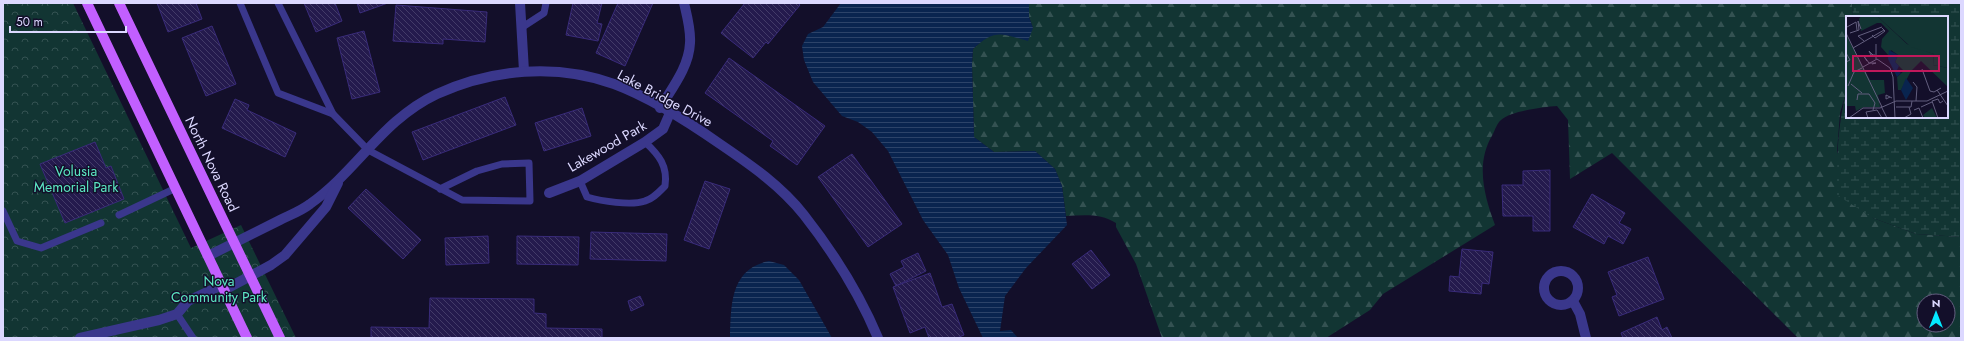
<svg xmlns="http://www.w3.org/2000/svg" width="1964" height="341" viewBox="0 0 1964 341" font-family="Jost,sans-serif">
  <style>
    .forest { fill: url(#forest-firs); fill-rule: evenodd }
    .wetland { fill: url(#wetland-marsh) }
    .park { fill: url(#park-crowns) }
    .water { fill: url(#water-rules) }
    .building { fill: url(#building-back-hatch); stroke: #392b7a }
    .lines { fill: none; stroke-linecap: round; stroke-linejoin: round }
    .service { stroke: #3a378c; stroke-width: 7 }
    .minor { stroke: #3a378c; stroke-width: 10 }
    .primary { stroke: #c25fff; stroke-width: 10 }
    .labels { text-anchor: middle; stroke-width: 3; stroke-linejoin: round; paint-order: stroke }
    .street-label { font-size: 14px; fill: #dcd8ff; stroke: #130f2a }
    .park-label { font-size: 14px; fill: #5ce7c3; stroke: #130f2a }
    .inset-road { fill: none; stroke: #635f7f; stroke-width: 1 }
    .view { fill: #c2185b; fill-opacity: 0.15; stroke: #c2185b; stroke-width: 2 }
    .inset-edge { fill: none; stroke: #dcd8ff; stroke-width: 2 }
  </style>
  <defs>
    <pattern id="forest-firs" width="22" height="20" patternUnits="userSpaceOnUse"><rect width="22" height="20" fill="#123533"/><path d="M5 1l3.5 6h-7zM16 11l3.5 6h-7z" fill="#345252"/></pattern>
    <pattern id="wetland-marsh" width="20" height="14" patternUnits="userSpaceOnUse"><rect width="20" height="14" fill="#123533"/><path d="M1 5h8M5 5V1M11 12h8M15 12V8" fill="none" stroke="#345252"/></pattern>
    <pattern id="park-crowns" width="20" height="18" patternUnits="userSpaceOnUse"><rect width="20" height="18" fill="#123533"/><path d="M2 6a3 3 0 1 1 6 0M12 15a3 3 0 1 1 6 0" fill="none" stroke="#345252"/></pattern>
    <pattern id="water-rules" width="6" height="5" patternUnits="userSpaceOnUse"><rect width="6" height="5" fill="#09244f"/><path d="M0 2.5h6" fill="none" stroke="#2c4369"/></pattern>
    <pattern id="building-back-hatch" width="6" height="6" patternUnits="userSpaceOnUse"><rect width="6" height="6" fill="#241a4d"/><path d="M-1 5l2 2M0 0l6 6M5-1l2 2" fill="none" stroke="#433b68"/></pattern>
  </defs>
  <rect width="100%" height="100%" fill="#130f2a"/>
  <path class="forest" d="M1029 3H1852L1853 17H1847V90L1840 113 1837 152 1873 218 1916 234 1961 237V338H1798L1612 153 1570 179 1568 120 1557 106C1543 107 1511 111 1501 120 1497 123 1495 130 1493 134 1475 163 1484 195 1495 225L1383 294 1370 310 1326 338H1162L1136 264 1116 227V223C1101 213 1083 215 1066 216L1062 186 1055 169 1035 151 994 152 974 137 972 64 973 49 984 39 997 33 1011 36 1033 28 1029 17ZM1924 301H1948V325H1924Z"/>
  <path class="wetland" d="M1852 3H1961V237L1916 234 1873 218 1837 195C1837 159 1837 124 1847 90V117H1947V17H1853Z"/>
  <polygon class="park" points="3,3 73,3 191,248 241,225 296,338 3,338"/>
  <g class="water">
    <path d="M841 3H1029V17L1033 28 1028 41C1002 34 995 28 973 49L972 64 974 137 994 152 1035 151 1055 169 1062 186 1067 225 1026 268 1005 296 1000 331 1011 330 1018 338H983L959 288 948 255 923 220 888 151 872 132 858 122 842 116 813 82 804 60 802 46 808 34 823 27Z"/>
    <path d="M769 261 784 265 799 280 832 338H730C731 305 730 269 769 261Z"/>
  </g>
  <g class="building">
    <polygon points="157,3 196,3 202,19 168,32"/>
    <polygon points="304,3 335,3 342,21 316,32"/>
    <polygon points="357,3 388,3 360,13"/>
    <polygon points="573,3 602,3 597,23 602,24 598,41 566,35"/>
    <polygon points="618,3 653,3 625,66 596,53"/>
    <polygon points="745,3 798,3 800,5 768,44 766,42 753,58 721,33"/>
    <polygon points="396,5 487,12 485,42 443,39 443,44 393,41"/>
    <polygon points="212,26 236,84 206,96 182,38"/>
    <polygon points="364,31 380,92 352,99 337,38"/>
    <polygon points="729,58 825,126 797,165 770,146 773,141 705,93"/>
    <polygon points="505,97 516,125 423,160 412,132"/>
    <polygon points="235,99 249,105 247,110 296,133 285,157 222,128"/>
    <polygon points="582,108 591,136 544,151 535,123"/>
    <polygon points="95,142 106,168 111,166 124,199 65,223 40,164"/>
    <polygon points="852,154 902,224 868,247 818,177"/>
    <polygon points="1550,170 1550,231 1533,231 1533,216 1503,216 1502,185 1523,185 1523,171"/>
    <polygon points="705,181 730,189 709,249 684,240"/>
    <polygon points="366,189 421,240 403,259 348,208"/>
    <polygon points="1592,194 1625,213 1619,223 1631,229 1623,244 1608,236 1604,244 1573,227"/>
    <polygon points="591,232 667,234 666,261 590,259"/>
    <polygon points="488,236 489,263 446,265 445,238"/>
    <polygon points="517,236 579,237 578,265 517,264"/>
    <polygon points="1462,249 1493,252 1489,284 1482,283 1481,294 1449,291 1450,276 1459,277"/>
    <polygon points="1091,250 1110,275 1092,289 1072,264"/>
    <polygon points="918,253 926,271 896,286 890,274 904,267 901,261"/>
    <polygon points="1648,257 1664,299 1619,316 1612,297 1617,295 1608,272"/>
    <polygon points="930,273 942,307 952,304 964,335 957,338 929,338 925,327 910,333 893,287"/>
    <polygon points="640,296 644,305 631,311 628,301"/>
    <polygon points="430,298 534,299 534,313 546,314 546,328 602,329 602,338 371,338 371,327 429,328"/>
    <polygon points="1657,317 1662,330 1667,327 1672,338 1623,338 1621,333"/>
  </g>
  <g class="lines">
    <g class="service">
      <polyline points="240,3 278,93 333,114"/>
      <polyline points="278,3 333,114 368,150 462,200 530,201 529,163 502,164 477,171 440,189"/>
      <polyline points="521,28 544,13 546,3"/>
      <path d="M580 181 587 197C601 201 631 206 645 201 653 199 659 192 665 186 668 166 659 155 645 142"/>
      <polyline points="3,211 17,241 41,248 101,223"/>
      <polyline points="119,215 176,188"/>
      <polyline points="177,314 193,338"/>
    </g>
    <g class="minor">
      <polyline points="520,3 524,71"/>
      <path d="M660 108C672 88 689 67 690 43 691 30 687 16 684 3"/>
      <polyline points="549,193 580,181 645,142 663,129 670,113"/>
      <path d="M208 256C232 244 256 232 280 220 290 215 301 211 310 204 358 170 382 120 437 94 492 69 556 63 614 84 649 97 690 123 720 144 751 165 781 186 804 215 833 252 860 295 878 338"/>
      <circle cx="1561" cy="288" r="17"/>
      <polyline points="224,290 271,265 285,255 326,207 338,183"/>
      <polyline points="1573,301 1580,314 1586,338"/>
      <polyline points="80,338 159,320 177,314 188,301 222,285"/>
    </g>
    <g class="primary">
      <polyline points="87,3 247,338"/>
      <polyline points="119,3 280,338"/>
    </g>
  </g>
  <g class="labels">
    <g class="street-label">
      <text transform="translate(665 98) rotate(28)" y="5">Lake Bridge Drive</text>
      <text transform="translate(607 146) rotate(-30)" y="5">Lakewood Park</text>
      <text transform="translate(212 164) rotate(64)" y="5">North Nova Road</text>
    </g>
    <g class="park-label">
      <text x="76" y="176">Volusia<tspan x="76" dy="16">Memorial Park</tspan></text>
      <text x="219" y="286">Nova<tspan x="219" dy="16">Community Park</tspan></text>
    </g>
  </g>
  <g transform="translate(1846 16)">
    <rect width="102" height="102" fill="#130f2a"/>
    <path d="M15 0H31L61 28 88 38 87 49 102 52V71L75 45 65 55 55 74H52L51 61 58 55 49 46 52 39 45 34 43 40 35 31 36 23 43 15 35 7H31L15 15 13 3ZM86 92 91 102H79L77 99Z" fill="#123533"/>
    <path d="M31 0H102V52L87 49 88 38 65 31Z" fill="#123533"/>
    <path d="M1 21 24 64H38L39 77 32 79 34 91H18L10 95 9 90H0Z" fill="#123533"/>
    <path d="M43 34 52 39 49 46 53 50 51 54 55 57 51 61 42 43ZM60 62 67 72 60 84 55 74Z" fill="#09244f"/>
    <path class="inset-road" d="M1 11 10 6 11 14M0 17 36 91M4 17 13 14 12 5 15 13M26 19 29 22 35 18 39 15 36 12M18 25 12 20 36 11M7 32 38 14M0 37 4 44 0 46M27 39 23 35 25 39H29M30 43V28M21 45 17 39 23 47H30L26 48M17 51 31 43 44 52 47 61 49 102M76 53 84 75 88 76 95 72M67 66 71 71 70 85M5 68 16 77M2 70 8 56 16 52M91 74 102 90M44 81 40 83V79L46 82M11 84 12 78H23L29 87 27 94M35 90 41 102M50 91H65L66 85M75 91 86 86M68 94 73 92 77 102M3 102 17 92H34L50 85H81L102 75M22 102 20 96 31 94 36 102M58 102 65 98 63 91M92 102 86 85 92 83 94 87 97 85"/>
    <path class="view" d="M7 40H93V55H7Z"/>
    <rect width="102" height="102" class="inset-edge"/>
  </g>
  <rect width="1964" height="341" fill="none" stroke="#dcd8ff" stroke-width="8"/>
  <g transform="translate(1936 313)"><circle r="19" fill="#130f2a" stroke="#635f7f"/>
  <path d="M0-3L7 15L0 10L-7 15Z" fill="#04e8ff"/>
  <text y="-6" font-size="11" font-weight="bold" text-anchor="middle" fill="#dcd8ff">N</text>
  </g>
  <path d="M10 26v6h116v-6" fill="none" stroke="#dcd8ff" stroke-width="2"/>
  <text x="16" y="26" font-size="12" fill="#dcd8ff" stroke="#130f2a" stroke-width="3" paint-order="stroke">50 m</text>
</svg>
